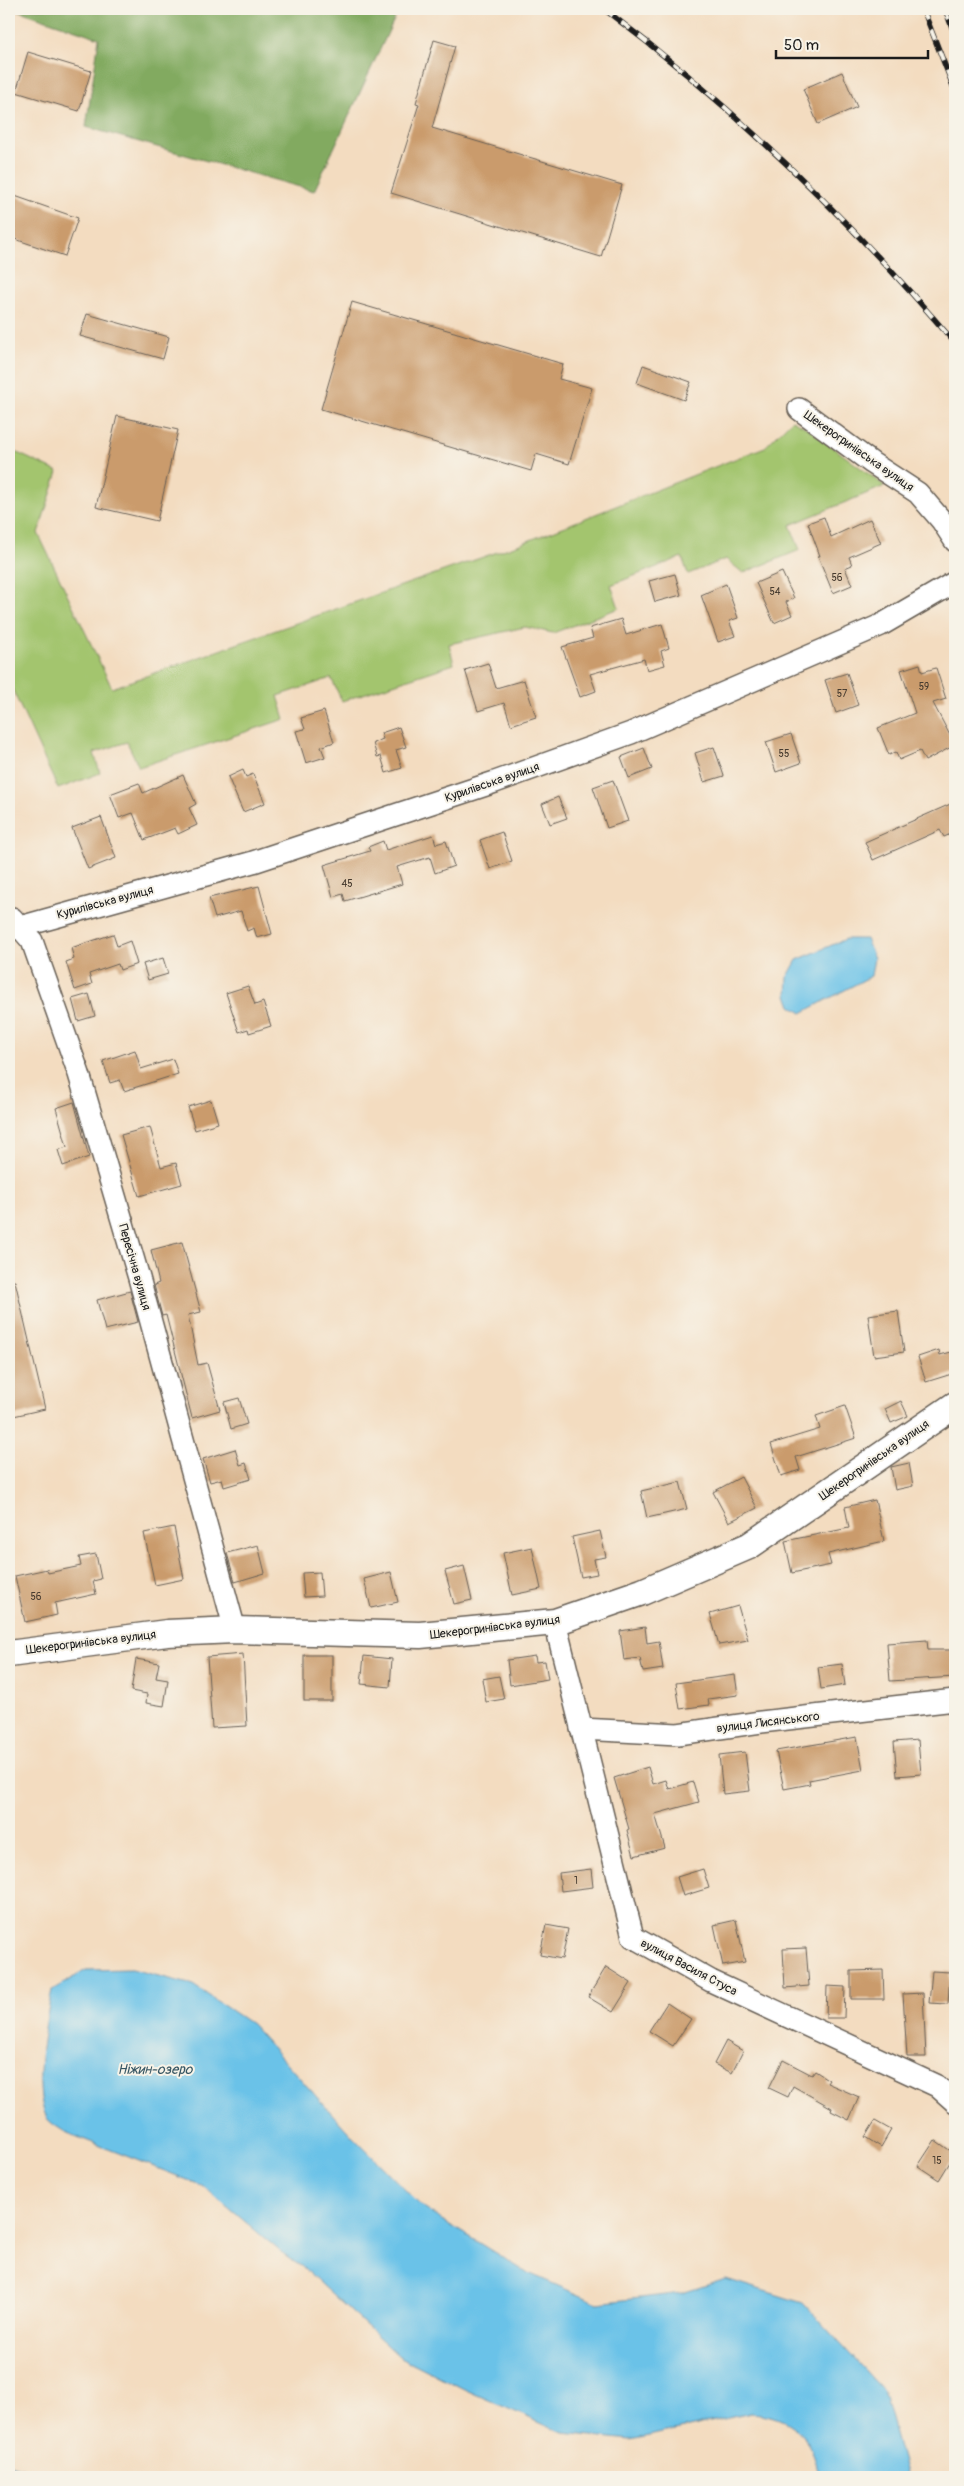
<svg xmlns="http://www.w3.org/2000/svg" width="964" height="2486" viewBox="0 0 964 2486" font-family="Pangolin,sans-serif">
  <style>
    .green { fill: #a3c56e; stroke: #607045 }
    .forest { fill: #82aa61; stroke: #4f633e }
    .water { fill: #6ac2e8; stroke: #436f82 }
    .building { fill: #ca9b6c }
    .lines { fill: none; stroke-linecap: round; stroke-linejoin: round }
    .minor-casing { stroke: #675f55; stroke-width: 24 }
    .tertiary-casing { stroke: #675f55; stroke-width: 29 }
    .minor { stroke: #fff; stroke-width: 21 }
    .tertiary { stroke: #fff; stroke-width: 26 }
    .rail-casing { stroke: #1c1c1c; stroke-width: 5.5 }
    .rail { stroke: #f7f3e8; stroke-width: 4; stroke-dasharray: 11; stroke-linecap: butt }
    .labels { text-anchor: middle; stroke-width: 4; stroke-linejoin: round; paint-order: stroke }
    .number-label { font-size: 10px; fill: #483c30 }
    .street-label { font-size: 12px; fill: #1c1c1c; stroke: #f7f3e8 }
    .water-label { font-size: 14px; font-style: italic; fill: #375663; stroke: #f7f3e8 }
  </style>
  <rect width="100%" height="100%" fill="#f7f3e8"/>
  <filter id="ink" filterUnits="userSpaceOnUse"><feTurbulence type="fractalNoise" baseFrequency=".02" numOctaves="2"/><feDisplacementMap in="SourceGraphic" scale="10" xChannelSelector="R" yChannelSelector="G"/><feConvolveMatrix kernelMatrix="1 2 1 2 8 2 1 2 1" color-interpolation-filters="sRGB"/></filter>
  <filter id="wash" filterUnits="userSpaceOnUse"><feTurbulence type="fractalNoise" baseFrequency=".0096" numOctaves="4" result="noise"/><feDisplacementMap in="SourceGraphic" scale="20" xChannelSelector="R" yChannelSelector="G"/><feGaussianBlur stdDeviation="1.12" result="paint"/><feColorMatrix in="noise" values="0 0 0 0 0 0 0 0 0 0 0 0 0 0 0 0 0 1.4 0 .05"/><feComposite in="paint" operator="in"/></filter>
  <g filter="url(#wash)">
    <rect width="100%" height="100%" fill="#f3dcc0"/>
    <polygon class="green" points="792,420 807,428 885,486 790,525 800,550 743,573 726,559 688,574 682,557 611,585 619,608 553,633 525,627 449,644 454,664 342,701 331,678 278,696 285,719 139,767 127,742 94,753 100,773 58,789 9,682 9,449 58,472 38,533 112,688 520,544 765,447"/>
    <polygon class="forest" points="9,9 399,9 314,191 86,127 99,38 17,10 9,13"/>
    <g class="water">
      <polygon points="846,939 866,939 874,958 871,976 802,1013 791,1006 787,995 788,976 797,960"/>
      <path d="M132 1969 193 1985 251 2024 353 2137 424 2209 526 2272 598 2303 682 2293 726 2279 803 2303 883 2390 907 2477H819C813 2437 791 2415 750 2413L631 2440 563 2433 466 2390 399 2356 304 2268 288 2258 203 2186 65 2132C59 2128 50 2123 47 2118 31 2089 46 2022 52 1990L86 1970Z"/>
      <polygon points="9,2464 54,2477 9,2477"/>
    </g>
    <g id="blocks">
      <g class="building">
        <polygon points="434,40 455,46 432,128 622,185 601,257 391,193 419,104 416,103"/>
        <polygon points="28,52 91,71 79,111 16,92"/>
        <polygon points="842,72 857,107 818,124 803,89"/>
        <polygon points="9,194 78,218 65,256 9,237"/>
        <polygon points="352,302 563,364 559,379 592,388 569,464 536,454 531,471 321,409"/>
        <polygon points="87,314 169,337 163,359 80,336"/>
        <polygon points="643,365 691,382 684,400 637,383"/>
        <polygon points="117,416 178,430 157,521 96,507"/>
        <polygon points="824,517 831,537 870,519 881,543 849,557 852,565 845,568 852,585 833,593 818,556 820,556 808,523"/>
        <polygon points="782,572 794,598 786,602 792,615 774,623 756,583"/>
        <polygon points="675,574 681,595 655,602 649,581"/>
        <polygon points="726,584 738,618 729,621 735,636 718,642 701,595"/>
        <polygon points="621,619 626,635 662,624 669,648 661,651 665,665 647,670 644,659 590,674 596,691 580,697 562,647 593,638 590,628"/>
        <polygon points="488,663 496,688 524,680 536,717 511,725 504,703 478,711 465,670"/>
        <polygon points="920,664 922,672 936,668 946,699 933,703 955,745 925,761 920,751 899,760 896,752 889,755 878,728 915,713 901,670"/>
        <polygon points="847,673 858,705 836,713 825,680"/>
        <polygon points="324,711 334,742 321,747 325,757 306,763 296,731 305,729 301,718"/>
        <polygon points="399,727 406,747 396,750 402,768 386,773 381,756 377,757 373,743 383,739 381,733"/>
        <polygon points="791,734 801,763 776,772 766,742"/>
        <polygon points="714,747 724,776 704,782 695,753"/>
        <polygon points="644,748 652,769 629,778 621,757"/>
        <polygon points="243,770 246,777 253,774 265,803 243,812 228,777"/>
        <polygon points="183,775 196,804 189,808 197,825 178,834 175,828 144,840 133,813 119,818 110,794 139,783 143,793"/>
        <polygon points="613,780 628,821 607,828 593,787"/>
        <polygon points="558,797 567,818 550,824 542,804"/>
        <polygon points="955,802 955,832 944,837 940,830 873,860 865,842"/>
        <polygon points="101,817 116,858 88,869 72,828"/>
        <polygon points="502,832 512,861 490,869 480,840"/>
        <polygon points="433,835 436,844 446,841 454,866 435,873 430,857 397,867 402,884 345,901 343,894 333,897 324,865 370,851 368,847 383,841 386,850"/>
        <polygon points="259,886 272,934 257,938 254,928 247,931 241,911 215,918 209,898"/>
        <polygon points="113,934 117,946 130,941 137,964 120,970 118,964 89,974 92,984 75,990 66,962 74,959 71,948"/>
        <polygon points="163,958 168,974 148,980 143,964"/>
        <polygon points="248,986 255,1005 263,1002 271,1026 249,1033 248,1029 239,1032 226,993"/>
        <polygon points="89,994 95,1016 78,1021 72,999"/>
        <polygon points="135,1050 141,1069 173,1059 178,1074 124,1091 120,1080 110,1083 103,1061"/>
        <polygon points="211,1100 218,1123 195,1130 188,1107"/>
        <polygon points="74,1102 89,1157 63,1166 58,1150 67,1147 56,1108"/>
        <polygon points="150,1127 161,1167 176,1163 182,1184 139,1196 121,1135"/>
        <polygon points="182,1242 201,1312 188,1315 198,1365 207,1363 220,1410 192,1418 166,1315 162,1316 154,1285 159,1283 151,1250"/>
        <polygon points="15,1281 45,1409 9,1417 9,1282"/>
        <polygon points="130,1291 138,1322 105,1330 97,1300"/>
        <polygon points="898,1311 904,1352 874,1356 868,1315"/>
        <polygon points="939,1350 940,1355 955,1351 955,1373 926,1382 918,1357"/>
        <polygon points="239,1398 247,1424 231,1429 224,1402"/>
        <polygon points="901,1401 908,1416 891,1423 885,1409"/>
        <polygon points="845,1406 856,1438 796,1457 800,1470 781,1476 771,1444 820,1429 816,1416"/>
        <polygon points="235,1449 240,1465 246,1463 251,1479 224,1487 222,1479 210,1482 203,1459"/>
        <polygon points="909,1463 913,1486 895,1490 891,1467"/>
        <polygon points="741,1477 757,1508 729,1522 713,1492"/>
        <polygon points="680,1482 687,1509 647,1518 641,1491"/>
        <polygon points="875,1500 884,1541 828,1554 831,1565 792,1573 785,1541 849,1528 845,1507"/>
        <polygon points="174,1527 184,1579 155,1585 144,1533"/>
        <polygon points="600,1531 606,1557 594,1559 597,1574 581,1577 572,1537"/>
        <polygon points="258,1545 265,1573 235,1582 227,1553"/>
        <polygon points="532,1547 541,1589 512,1595 503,1553"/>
        <polygon points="96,1554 101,1579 93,1581 96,1594 55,1603 57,1615 25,1622 15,1576 47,1569 48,1573 81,1566 79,1557"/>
        <polygon points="464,1566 472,1600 454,1604 445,1571"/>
        <polygon points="320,1572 322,1596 304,1597 302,1573"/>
        <polygon points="391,1572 398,1602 371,1608 364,1579"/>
        <polygon points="738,1606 748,1640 719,1645 710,1614"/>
        <polygon points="645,1627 647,1643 659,1641 663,1669 643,1672 640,1658 624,1660 620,1631"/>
        <polygon points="927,1640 928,1650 955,1650 955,1677 890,1681 887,1643"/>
        <polygon points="243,1654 247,1726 212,1728 207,1657"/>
        <rect x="304" y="1655" width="28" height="46"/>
        <polygon points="364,1656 392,1659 390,1687 361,1684"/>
        <polygon points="535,1656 536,1662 545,1661 548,1679 510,1685 507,1660"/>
        <polygon points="136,1659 159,1663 156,1678 168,1680 164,1706 146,1703 147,1694 131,1691"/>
        <polygon points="842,1664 845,1685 821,1689 818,1667"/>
        <polygon points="735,1675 738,1695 708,1699 709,1705 680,1709 676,1683"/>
        <polygon points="499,1676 504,1699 486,1702 482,1679"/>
        <polygon points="857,1737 863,1770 809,1780 810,1784 784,1789 776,1751"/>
        <polygon points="918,1740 921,1774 897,1776 894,1742"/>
        <polygon points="745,1752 750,1791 723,1794 719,1755"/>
        <polygon points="648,1767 653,1784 666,1780 669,1789 693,1782 699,1802 655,1814 665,1848 634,1856 627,1830 629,1829 614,1778"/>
        <polygon points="591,1869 593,1887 561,1891 559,1873"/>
        <polygon points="703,1869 709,1888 683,1896 677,1877"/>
        <polygon points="736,1920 745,1962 723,1966 714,1925"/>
        <polygon points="546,1925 568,1929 562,1959 540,1955"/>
        <polygon points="806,1948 809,1986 785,1988 783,1949"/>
        <polygon points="606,1967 631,1983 613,2012 588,1997"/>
        <polygon points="883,1970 884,1999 851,1999 851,1971"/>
        <polygon points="932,1971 950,1972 948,2004 929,2003"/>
        <polygon points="827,1986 845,1987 844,2018 826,2018"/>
        <polygon points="923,1993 926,2057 907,2057 903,1994"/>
        <polygon points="667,2003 691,2019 673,2046 649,2031"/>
        <polygon points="726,2041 743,2051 732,2073 714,2064"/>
        <polygon points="783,2060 812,2075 815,2071 829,2080 827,2083 859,2097 849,2120 831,2111 832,2108 793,2086 788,2097 769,2088"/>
        <polygon points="875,2121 891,2130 881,2147 865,2137"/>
        <polygon points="935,2140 955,2154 939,2180 918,2166"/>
      </g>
    </g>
  </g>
  <g filter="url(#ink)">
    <use href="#blocks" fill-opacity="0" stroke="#675f55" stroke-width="1"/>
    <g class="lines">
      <defs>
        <g id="minor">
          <polyline points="799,409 872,463 918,493 942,521 955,541"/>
          <polyline points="12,918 32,941 79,1074 139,1278 235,1630"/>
          <polyline points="9,930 253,862 495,782 631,733 881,625 955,582"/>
          <polyline points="555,1622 633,1937 711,1981 937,2086 955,2102"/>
          <polyline points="581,1729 678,1734 761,1722 955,1700"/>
        </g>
        <polyline id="tertiary" points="9,1654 167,1633 235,1630 420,1635 555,1622 642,1592 749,1546 955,1405"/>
      </defs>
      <use href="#minor" class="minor-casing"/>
      <use href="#tertiary" class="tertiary-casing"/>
      <use href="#minor" class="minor"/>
      <use href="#tertiary" class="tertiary"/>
      <defs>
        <g id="rail">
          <path d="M604 9C734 106 850 220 955 343"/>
          <polyline points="923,9 955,91"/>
          <polyline points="945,9 955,35"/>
        </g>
      </defs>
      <use href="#rail" class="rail-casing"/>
      <use href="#rail" class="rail"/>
    </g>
  </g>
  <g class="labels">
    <g class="number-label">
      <text x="837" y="581">56</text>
      <text x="775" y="595">54</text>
      <text x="924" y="690">59</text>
      <text x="842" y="697">57</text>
      <text x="784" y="757">55</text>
      <text x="347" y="887">45</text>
      <text x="36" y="1600">56</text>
      <text x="576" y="1884">1</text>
      <text x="937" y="2164">15</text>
    </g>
    <g class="street-label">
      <text transform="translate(859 451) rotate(35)" y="4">Шекерогринівська вулиця</text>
      <text transform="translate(492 782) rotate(-19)" y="4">Курилівська вулиця</text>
      <text transform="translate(105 902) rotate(-15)" y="4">Курилівська вулиця</text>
      <text transform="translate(135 1267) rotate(74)" y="4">Пересічна вулиця</text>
      <text transform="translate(874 1460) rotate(-35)" y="4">Шекерогринівська вулиця</text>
      <text transform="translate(495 1627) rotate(-7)" y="4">Шекерогринівська вулиця</text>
      <text transform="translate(91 1642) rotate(-7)" y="4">Шекерогринівська вулиця</text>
      <text transform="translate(768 1722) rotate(-7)" y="4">вулиця Лисянського</text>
      <text transform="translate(689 1967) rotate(28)" y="4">вулиця Василя Стуса</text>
    </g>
    <g class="water-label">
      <text x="155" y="2074">Ніжин-озеро</text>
    </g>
  </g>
  <rect width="964" height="2486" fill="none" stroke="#f7f3e8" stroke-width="30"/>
  <path d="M776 50v8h152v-8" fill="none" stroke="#1c1c1c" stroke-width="2.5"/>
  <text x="784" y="50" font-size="15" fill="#1c1c1c" stroke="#f7f3e8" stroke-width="4" paint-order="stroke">50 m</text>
</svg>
